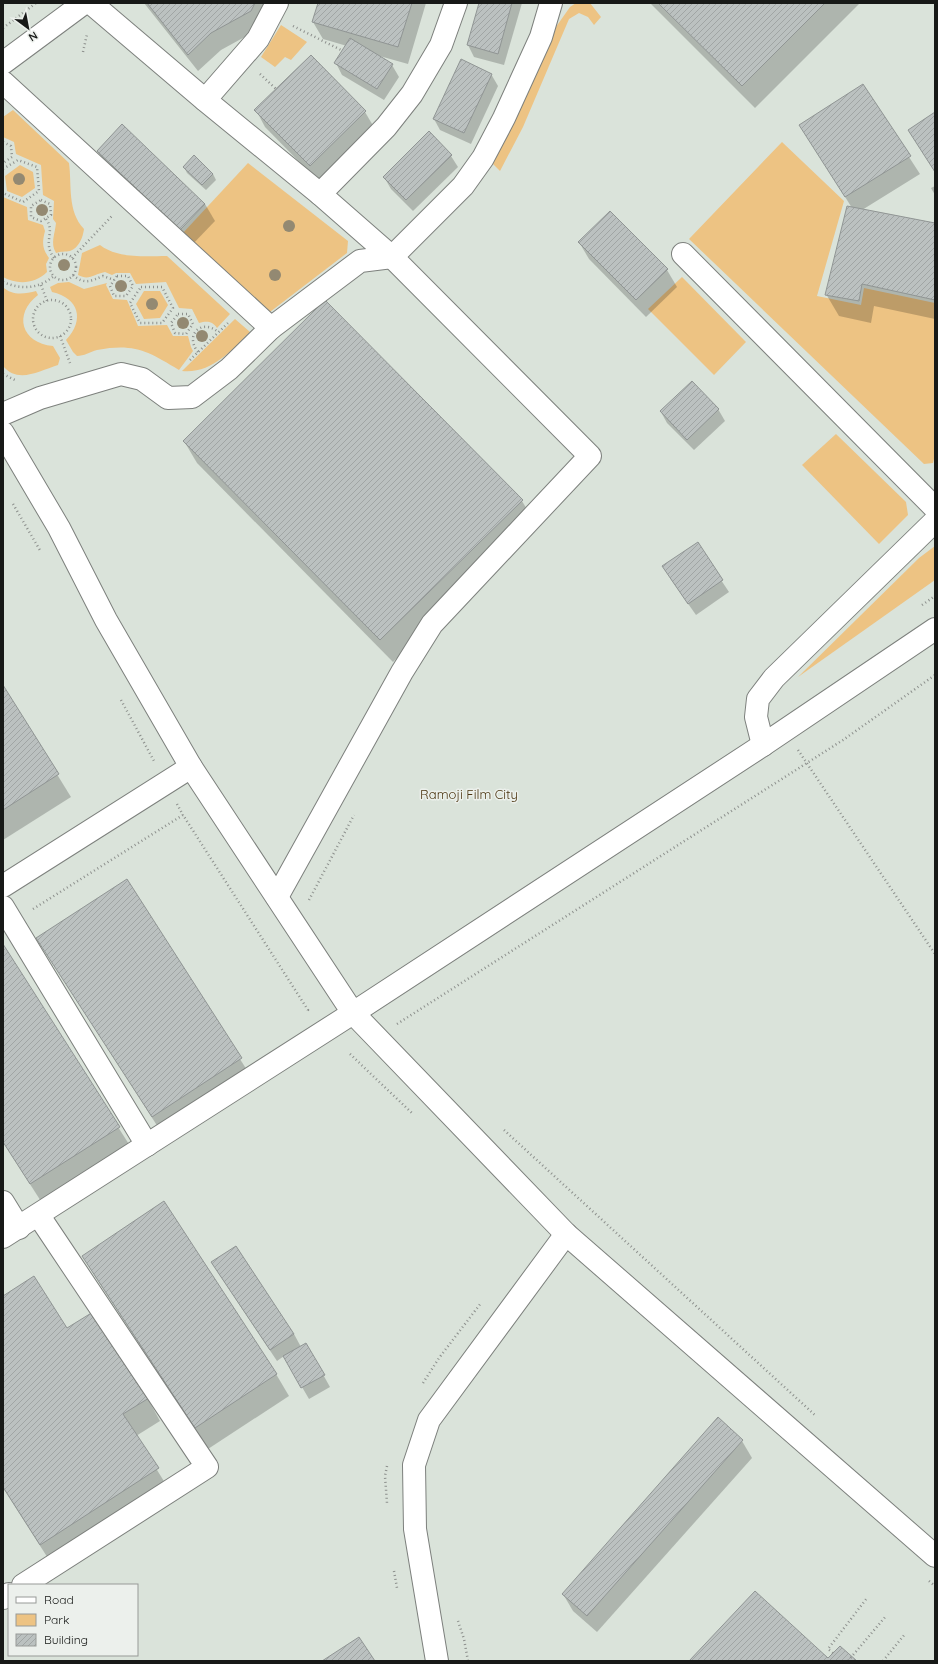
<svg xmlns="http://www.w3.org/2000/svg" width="938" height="1664" viewBox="0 0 938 1664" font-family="Quicksand,sans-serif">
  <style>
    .built { fill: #dae3da; fill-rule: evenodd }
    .green { fill: #edc383 }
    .shadow { fill: #0003 }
    .building { fill: url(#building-hatch); stroke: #909594 }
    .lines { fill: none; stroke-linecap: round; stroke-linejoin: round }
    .minor-casing { stroke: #7d807d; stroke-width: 24 }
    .path { stroke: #8d908d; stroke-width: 2.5; stroke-dasharray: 1 3; stroke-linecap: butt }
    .minor { stroke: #fff; stroke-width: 22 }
    .tree { fill: #938972 }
    .labels { text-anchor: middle; stroke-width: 3; stroke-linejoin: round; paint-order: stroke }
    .park-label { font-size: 13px; fill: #4a340f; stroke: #ecf0ec }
  </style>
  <defs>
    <pattern id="building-hatch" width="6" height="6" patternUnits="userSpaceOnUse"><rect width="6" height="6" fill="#bbc1c0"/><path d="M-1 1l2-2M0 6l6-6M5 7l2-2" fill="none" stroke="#a0a5a4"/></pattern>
  </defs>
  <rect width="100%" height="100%" fill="#ecf0ec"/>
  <path class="built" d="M3 3H935V1661H3ZM9 1585H137V1655H9Z"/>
  <g class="green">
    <polygon points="576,3 590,3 601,17 594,25 588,17 579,13 569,19 523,127 500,171 492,163 551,34 570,7"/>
    <polygon points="281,25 307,42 291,60 285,57 275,67 261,57"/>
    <path d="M13 110 69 163C72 185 67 211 84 229 83 237 79 248 70 251 65 252 61 251 56 253 50 243 55 234 56 223L53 219 54 201 43 195 41 165 16 154 14 142 3 137 4 128 3 117Z"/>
    <polygon points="782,142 844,201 817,296 861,305 864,288 935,303 935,455 933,463 924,464 689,239"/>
    <polygon points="248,163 348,241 347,253 266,315 182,234"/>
    <polygon points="20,165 33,172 35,188 22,197 7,191 5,176"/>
    <path d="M3 197 27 207 28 220 43 225 45 231C42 243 42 248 49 258L46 264 47 272C35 284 17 285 3 277Z"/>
    <path d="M100 245C118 259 146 256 167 256L230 314 217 328C212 321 207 321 199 323L192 309 179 308 166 282 136 284 130 273H116L112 275 105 272C94 274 89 281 78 275L82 253Z"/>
    <polygon points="682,277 746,342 714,375 648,309"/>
    <path d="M69 282 84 289 107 283 106 285 113 299 127 300 138 326 167 325 173 336H188L191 347 193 351 179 370C148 351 134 343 97 350 90 352 84 356 77 356L73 352 66 340C85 320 79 298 52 292L50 287 58 283Z"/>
    <path d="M3 287C12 296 25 294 36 291L38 295C13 314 21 343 53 346L60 358 58 365C39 371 18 384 3 366Z"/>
    <polygon points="144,291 160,291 168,305 160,318 144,319 136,304"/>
    <path d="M235 319 250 332C231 351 211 374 182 371Z"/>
    <polygon points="836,434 906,502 908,515 879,544 802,465"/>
    <polygon points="935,546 935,580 798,677 919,558"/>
  </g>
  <g class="shadow">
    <polygon points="144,3 272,3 261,28 221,50 198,71"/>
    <polygon points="319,3 426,3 408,64 376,55 392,65 399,77 384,100 342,75 336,63 347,46 323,39 313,22"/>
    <polygon points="480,3 522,3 504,65 474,57 468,45"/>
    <polygon points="650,3 860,3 755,108"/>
    <polygon points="311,56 365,112 375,129 320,183 265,127 256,110"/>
    <polygon points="491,74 498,86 471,144 440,130 434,119"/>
    <polygon points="863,86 920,174 862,210 935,224 935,319 874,306 871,323 839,316 826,294 852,208 811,142"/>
    <polygon points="429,133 451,156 458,167 413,211 391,189 384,177"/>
    <polygon points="98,151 205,204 215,221 190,247 108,168"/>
    <polygon points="184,167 213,174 216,180 206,190 187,173"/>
    <polygon points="935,186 935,195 931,188"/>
    <polygon points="579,242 667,270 677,287 646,317 589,259"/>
    <polygon points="325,302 522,501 535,523 393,662 197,463 184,441"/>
    <polygon points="718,409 725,421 694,450 667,423 661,412"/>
    <polygon points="697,544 729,592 696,615 670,578"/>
    <polygon points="3,687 71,797 3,840"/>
    <polygon points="126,881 254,1081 165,1138 37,938"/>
    <polygon points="3,946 132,1149 44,1206 3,1142"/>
    <polygon points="83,1256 276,1374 289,1396 208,1449 96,1278"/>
    <polygon points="219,1274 294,1334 301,1347 306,1344 330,1387 309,1399 284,1356 277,1361"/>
    <polygon points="3,1298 67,1330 148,1399 160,1421 136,1436 170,1491 53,1566 3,1488"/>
    <polygon points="742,1441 752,1458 597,1632 573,1611 563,1594"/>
  </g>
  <g class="building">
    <polygon points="147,3 255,3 251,11 211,33 188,55"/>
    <polygon points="318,3 412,3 398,47 312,22"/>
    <polygon points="479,3 512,3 498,54 467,45"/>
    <polygon points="658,3 825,3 742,86"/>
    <polygon points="350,38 393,64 377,89 334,63"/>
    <polygon points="311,55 366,111 310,166 254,110"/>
    <polygon points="461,59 492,74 464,133 433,119"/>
    <polygon points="863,84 911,156 845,197 799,125"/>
    <polygon points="935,112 935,172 908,130"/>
    <polygon points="122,124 205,204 180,230 97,151"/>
    <polygon points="429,131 452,155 406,200 383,177"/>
    <polygon points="194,155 213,174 202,185 183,167"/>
    <polygon points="847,206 935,223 935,300 862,284 859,301 825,295"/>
    <polygon points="610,211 668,269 636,300 578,242"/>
    <polygon points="325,300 523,500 380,640 183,441"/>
    <polygon points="692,381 719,409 687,440 660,411"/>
    <polygon points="698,542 723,580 688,604 662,566"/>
    <polygon points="3,685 59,774 3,810"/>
    <polygon points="127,879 242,1058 152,1117 36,938"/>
    <polygon points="3,944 120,1127 30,1184 3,1142"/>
    <polygon points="164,1201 277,1374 195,1428 82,1256"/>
    <polygon points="236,1246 294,1334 270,1350 211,1262"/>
    <polygon points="34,1276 67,1328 93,1312 149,1398 123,1414 159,1468 40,1545 3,1487 3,1296"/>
    <polygon points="306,1343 325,1375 301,1388 283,1356"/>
    <polygon points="718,1417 743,1440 587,1616 562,1594"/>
    <polygon points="755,1591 828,1658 840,1646 857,1661 689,1661"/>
    <polygon points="359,1637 375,1661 322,1661"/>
  </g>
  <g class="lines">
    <defs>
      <g id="minor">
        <polyline points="91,3 205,100 320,194 392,257 590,456 432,624 402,672 277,897"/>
        <polyline points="3,63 84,3"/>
        <polyline points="3,82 271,328"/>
        <polyline points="205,100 258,39 277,3"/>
        <polyline points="320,194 386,127 412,94 441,45 456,3"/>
        <polyline points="683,254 935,508"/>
        <polyline points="3,414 40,398 121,374 142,379 168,398 192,397 229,369 271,328 360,261 392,257 463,186 483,158 504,118 541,37 551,3"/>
        <polyline points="3,433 59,528 106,620 191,767 353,1013 566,1234 935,1556"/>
        <polyline points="763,745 756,717 758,699 774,678 935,521"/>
        <polyline points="3,886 191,767"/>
        <polyline points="3,907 147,1145"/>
        <polyline points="3,1202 19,1228"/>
        <polyline points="3,1237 353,1013 763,745 935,629"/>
        <polyline points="23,1585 207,1467 39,1216"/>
        <polyline points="3,1598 9,1594"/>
        <polyline points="437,1661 415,1529 414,1465 429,1420 566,1234"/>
      </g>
    </defs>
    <use href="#minor" class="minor-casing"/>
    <g class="path">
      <polyline points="293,26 343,51"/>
      <polyline points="3,28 36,3"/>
      <polyline points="83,52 87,34"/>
      <polyline points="260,74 276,89"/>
      <polyline points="3,142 11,146 12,157 3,163"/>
      <polyline points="3,169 18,160 37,167 39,191 23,202 3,193"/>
      <polygon points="41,200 50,204 51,215 41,221 31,217 31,206"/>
      <path d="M46 219C56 232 42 242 54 258"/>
      <circle cx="63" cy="267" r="13"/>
      <polyline points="72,258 112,216"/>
      <path d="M73 275C84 285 91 281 103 276L114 280"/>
      <polygon points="117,276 128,276 133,286 126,296 114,296 110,286"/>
      <path d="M3 282C22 290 38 289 54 276"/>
      <polyline points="41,285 47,301"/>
      <polygon points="141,287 162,287 173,308 162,323 140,323 130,303"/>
      <circle cx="52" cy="319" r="19"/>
      <polygon points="178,314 188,314 193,324 186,334 175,333 171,323"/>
      <polyline points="60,336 70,363"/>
      <path d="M198 352C184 335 202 318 218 332"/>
      <polyline points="190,360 228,323"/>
      <polyline points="3,374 15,380"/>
      <polyline points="13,504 41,552"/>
      <polyline points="922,605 935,596"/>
      <polyline points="121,700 154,761"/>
      <polyline points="798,750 935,954"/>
      <polyline points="177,804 183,815"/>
      <polyline points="309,900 354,815"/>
      <polyline points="33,909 183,815 299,996 308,1010 306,1011"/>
      <polyline points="397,1024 843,740 935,675"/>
      <polyline points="350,1054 413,1114"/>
      <polyline points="504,1130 816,1416"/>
      <polyline points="423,1383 439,1358 481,1303"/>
      <polyline points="387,1466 385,1476 387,1503"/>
      <polyline points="394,1571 397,1588"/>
      <polyline points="929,1581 935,1586"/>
      <polyline points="458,1621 464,1639 468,1661"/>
      <polyline points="833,1653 828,1649 867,1598"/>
      <polyline points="848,1661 886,1616"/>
      <polyline points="883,1661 905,1634"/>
    </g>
    <use href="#minor" class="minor"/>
  </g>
  <g class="tree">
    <circle cx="19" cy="179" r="6"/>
    <circle cx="42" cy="210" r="6"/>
    <circle cx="289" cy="226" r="6"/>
    <circle cx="64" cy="265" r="6"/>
    <circle cx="275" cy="275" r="6"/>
    <circle cx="121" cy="286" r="6"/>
    <circle cx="152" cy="304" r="6"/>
    <circle cx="183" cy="323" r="6"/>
    <circle cx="202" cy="336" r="6"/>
  </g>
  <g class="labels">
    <g class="park-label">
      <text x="469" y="799">Ramoji Film City</text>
    </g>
  </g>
  <rect width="938" height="1664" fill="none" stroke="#171917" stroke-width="8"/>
  <rect x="8" y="1584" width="130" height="72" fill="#ecf0ec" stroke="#979a97"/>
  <rect x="16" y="1597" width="20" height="6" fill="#ffffff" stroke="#979a97"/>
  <text x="44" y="1604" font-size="12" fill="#171917">Road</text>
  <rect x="16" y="1614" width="20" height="12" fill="#edc383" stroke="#979a97"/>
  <text x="44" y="1624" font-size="12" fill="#171917">Park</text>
  <rect x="16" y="1634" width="20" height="12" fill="url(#building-hatch)" stroke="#979a97"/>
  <text x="44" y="1644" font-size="12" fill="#171917">Building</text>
  <g transform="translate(28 28) rotate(148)" stroke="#ecf0ec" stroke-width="3" paint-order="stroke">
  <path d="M0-3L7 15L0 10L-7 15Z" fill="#171917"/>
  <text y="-6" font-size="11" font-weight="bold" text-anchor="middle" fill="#171917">N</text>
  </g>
</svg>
